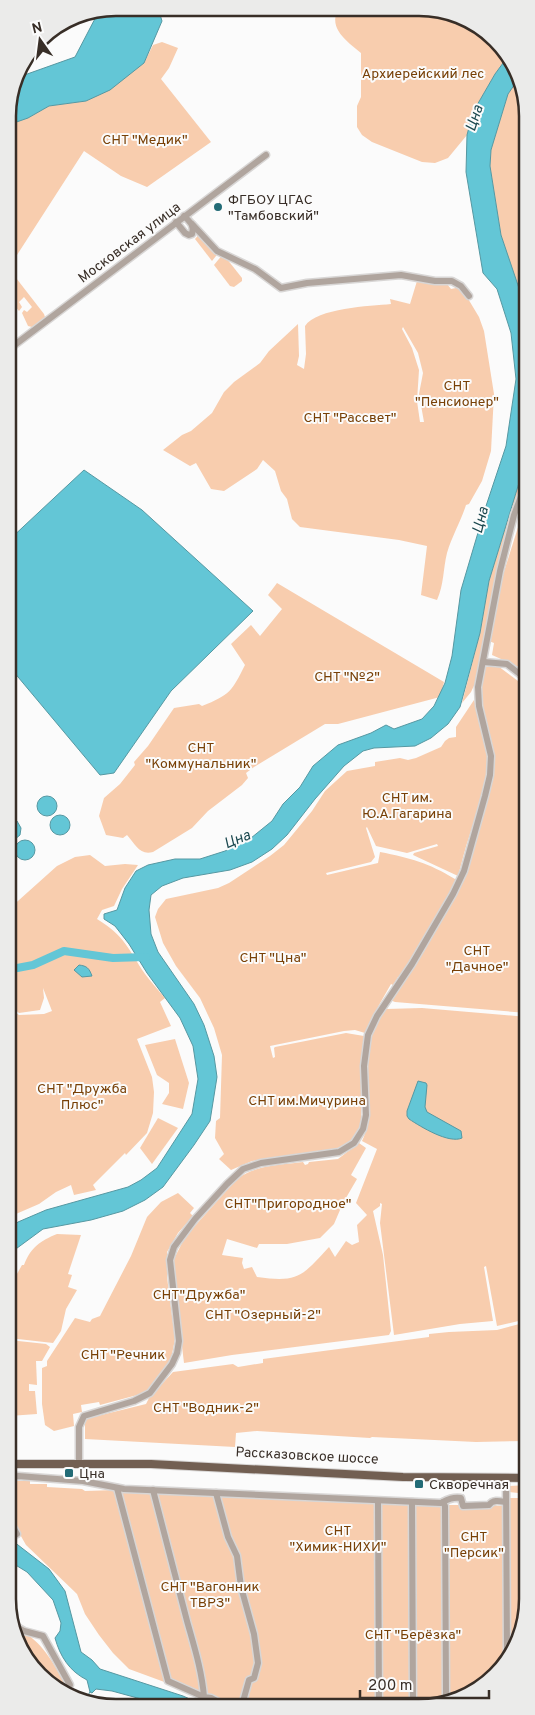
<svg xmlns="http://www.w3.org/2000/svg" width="535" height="1715" viewBox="0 0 535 1715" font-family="Overpass,sans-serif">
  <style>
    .green { fill: #f8cdae; fill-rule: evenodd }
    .water { fill: #63c6d6; stroke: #5698a2 }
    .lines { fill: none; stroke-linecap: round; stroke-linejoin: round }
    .stream { stroke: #5698a2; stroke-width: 1 }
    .river { stroke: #63c6d6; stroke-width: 8 }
    .minor-casing { stroke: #d8d6d5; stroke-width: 9 }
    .major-casing { stroke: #d8d6d5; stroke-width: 10 }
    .minor { stroke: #b0a59e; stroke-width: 6 }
    .major { stroke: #725f52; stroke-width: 8 }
    .poi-dot { fill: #226b76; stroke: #fbfbfb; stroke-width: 2 }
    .labels { text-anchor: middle; stroke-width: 4; stroke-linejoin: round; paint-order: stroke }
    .park-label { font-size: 14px; fill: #784006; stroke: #fbfbfb }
    .poi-label { font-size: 14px; fill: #382e27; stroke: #fbfbfb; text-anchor: start }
    .street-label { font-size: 14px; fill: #382e27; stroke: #fbfbfb }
    .water-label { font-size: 15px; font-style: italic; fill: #1b484f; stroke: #fbfbfb }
    .rim { fill: none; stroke: #382e27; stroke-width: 2.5 }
  </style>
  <rect width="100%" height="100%" fill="#fbfbfb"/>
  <g class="green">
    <path d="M338 9 440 10 496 40 506 59 495 74 473 112 467 135 448 158 435 163 422 162 372 142 362 135 357 127V106L361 97V53C347 41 328 29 338 9Z"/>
    <polygon points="162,42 178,48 169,68 161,79 211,142 147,187 121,176 84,151 8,269 8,125 28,118 49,106 86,101 144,63 153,45"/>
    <polygon points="517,81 525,96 526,309 501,235 490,166 491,150 508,94"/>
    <polygon points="202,231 204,231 220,251 212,261 195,239"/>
    <polygon points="223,254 242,278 242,281 234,287 230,286 214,265"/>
    <polygon points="8,273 13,274 44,314 45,317 32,327 28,326 22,313 24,310 27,312 32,307 24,297 19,302 22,307 19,311 8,298"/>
    <path d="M417 281 447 284 451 289 461 287 479 317 484 331 494 394 491 451 482 481 469 504 466 505C461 521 452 536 447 553 443 569 444 585 437 600L421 595 427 546 399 540 300 527 292 519 287 499 281 491 275 471 263 460 257 469 224 491 211 489 196 463 190 466 163 450 182 435 191 431 212 413 224 392 234 382 260 363 269 351 298 324 299 356 297 365 304 369 306 354 305 326C317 308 370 306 391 304L390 299 410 304ZM403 327 418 353 423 373 419 394 424 422H420L417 401 419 370 412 348 402 329Z"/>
    <polygon points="526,460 526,481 495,587 478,677 471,692 462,703 480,633 489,581"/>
    <polygon points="526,502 526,668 521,668 492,655 494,643 489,641 502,578"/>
    <path d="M277 583 444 682 440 697 338 724H325L254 767 246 773 248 778 242 785 208 811 192 828 153 852C140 856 135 844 127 835L123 838 106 835 99 816 104 798 120 784 135 765 134 762 148 746 174 708 199 704 202 706C230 695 232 691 245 665L231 644 251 625 260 636 282 609 268 595Z"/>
    <path d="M498 666 526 687 527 1013 395 1002 390 1000 450 906 466 874 494 760C491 731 470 694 486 667Z"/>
    <path d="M474 700C479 717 487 737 488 756 489 783 478 809 470 834 465 848 462 862 458 876L413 855 414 853 438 846 437 844 407 853 376 846 367 827 366 828 375 857 371 862 326 873 327 875 378 863 380 852C410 858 429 863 455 879L456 882 443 908 400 978 398 977 393 985 391 984 379 1005 365 1033 355 1030 344 1031 270 1046 273 1058 275 1057 274 1048 275 1047 346 1033 364 1036 362 1052 361 1124 356 1136 350 1142 332 1151 252 1161 231 1170 219 1159 224 1154 215 1138 216 1121 220 1118 222 1055 214 1028 200 998 176 966 163 943 155 917 158 909 166 899 218 888 229 883 270 856 284 845 312 811 325 791 347 771 375 766V762L400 758 408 760 416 758 441 747 445 741 449 738 456 737V727Z"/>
    <path d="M90 855 105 866 125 864 138 865 122 889 114 906 102 910 97 919C125 936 128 949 145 974 151 982 158 990 165 998L160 1002 171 1026 137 1039 152 1077 154 1092 153 1113 147 1133 126 1155 125 1153 93 1185 96 1190 74 1195 71 1185 56 1192 39 1204 9 1217V1175L16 1170 9 1162V1008L19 1015 44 1014 52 1011 43 988 44 998 40 1010 19 1013 9 1005V909L57 866 75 857Z"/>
    <path d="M422 1008 527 1017V1319L497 1326 486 1266 484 1267 493 1321 460 1324 394 1335 380 1223 382 1204 380 1203V1206L373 1211 383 1255 391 1331 389 1335 232 1355 184 1363 172 1263 185 1237 237 1179C255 1165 281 1165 303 1162L305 1165 308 1164 309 1162 338 1159 359 1143 366 1148 351 1175 357 1179 343 1203 334 1224 320 1238 287 1244H259L257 1248 227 1239 222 1255 243 1258 242 1263 244 1269 252 1267 257 1277C299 1283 302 1276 329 1247L335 1257 346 1241 352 1245 359 1242 357 1225 367 1215 356 1203 377 1149 362 1141C373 1119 369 1090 367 1068 365 1054 370 1038 376 1026 379 1020 381 1014 386 1009Z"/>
    <polygon points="175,1039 189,1083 183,1109 162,1104 169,1093 169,1083 157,1075 145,1045"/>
    <polygon points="158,1118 178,1128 152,1164 140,1148"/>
    <polygon points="178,1193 194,1208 190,1213 193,1216 178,1233 167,1252 167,1277 175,1339 171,1359 150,1389 141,1394 100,1405 99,1402 81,1405 82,1412 73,1414 74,1426 54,1431 45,1425 42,1404 42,1368 47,1366 47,1361 75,1318 90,1322 92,1319 100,1316 131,1256 147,1217 161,1202"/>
    <path d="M57 1234 81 1235 68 1274 72 1275 68 1287 77 1290 66 1309 61 1331 53 1343 9 1338V1288L22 1265H24C31 1247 40 1241 57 1234Z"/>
    <polygon points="527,1322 527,1441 476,1442 372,1437 370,1438 257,1431 236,1433 235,1447 85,1439 85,1419 146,1404 149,1398 173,1372 233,1364 238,1367 263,1363 263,1359 429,1337 429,1334 449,1332 497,1330"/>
    <polygon points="9,1340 46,1344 50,1347 42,1361 36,1361 37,1385 29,1384 29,1391 35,1391 37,1414 9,1416"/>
    <polygon points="10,1481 30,1481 30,1484 47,1484 47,1487 82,1489 85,1491 116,1490 376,1502 378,1705 313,1705 309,1704 227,1705 129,1669 113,1653 99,1635 85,1614 77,1594 26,1545 9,1515 9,1507 14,1506"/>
    <polygon points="527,1485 527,1494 509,1492 510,1486"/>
    <polygon points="509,1498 527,1498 527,1605 509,1649"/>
    <polygon points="381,1503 443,1505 444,1696 430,1702 425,1705 381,1705"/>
    <polygon points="445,1505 459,1505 460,1509 463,1509 491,1508 491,1505 502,1506 504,1661 500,1670 455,1696 447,1696"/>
    <path d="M12 1625C41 1640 49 1656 65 1683V1689L39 1675Z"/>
    <polygon points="96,1696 116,1705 95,1705 92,1704"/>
  </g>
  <g class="water">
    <polygon points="117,8 158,8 162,21 144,63 110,90 86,101 49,106 28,118 8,125 8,109 16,78 75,57 99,11"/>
    <polygon points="506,59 517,81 508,94 491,150 490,166 501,235 526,309 526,460 489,581 480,633 460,707 448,724 431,738 415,746 374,748 363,751 344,766 315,799 287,835 272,849 252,862 230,870 183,878 162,886 151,895 149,910 151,934 158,952 194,1004 204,1025 214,1056 217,1077 210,1121 194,1145 163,1187 145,1200 123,1211 91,1220 43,1229 9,1254 9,1229 18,1222 46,1210 128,1187 141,1180 157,1168 192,1114 198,1079 193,1046 180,1018 147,973 129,944 115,926 104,919 104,914 117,910 125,888 136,871 148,865 175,859 200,859 225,851 251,838 272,821 283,804 300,787 313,766 338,745 371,733 386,725 394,729 422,719 434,706 445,683 452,656 461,590 485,509 506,446 516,379 511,333 497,289 483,273 466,172 467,135 473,112 495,74"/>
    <polygon points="84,470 142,510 253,611 171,691 114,773 100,775 8,665 8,541"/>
    <circle cx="47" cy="806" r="10"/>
    <circle cx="60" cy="825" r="10"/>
    <polygon points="9,820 17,821 21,828 20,835 14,840 9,840"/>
    <circle cx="25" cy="850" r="10"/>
    <path d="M79 965C87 966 89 968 92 976L82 977 74 970Z"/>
    <path d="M418 1081 426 1083 427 1085 425 1107 427 1112 461 1131 462 1138C449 1144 421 1127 409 1119L407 1116V1111Z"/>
    <path d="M9 1538 49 1569 65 1591 81 1652 92 1660 100 1669 183 1696 203 1705H163L112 1691 96 1689 92 1693 90 1692 87 1680C69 1671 60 1656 55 1638L60 1631 61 1623 53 1600 27 1572 9 1561Z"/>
  </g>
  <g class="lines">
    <polyline class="stream" points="85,1700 90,1692"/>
    <polyline class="river" points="9,965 12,969 33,965 64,951 113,958 146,957"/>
    <defs>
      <g id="minor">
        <path d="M176 222 185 233 189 235 192 234C195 225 189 221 184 216"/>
        <polyline points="192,224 217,251 255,269 281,288 307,283 401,275 435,281 452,281 461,286 469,296"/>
        <polyline points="8,350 266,155"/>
        <polyline points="484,662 507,664 526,679"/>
        <polyline points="79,1464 79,1427 84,1416 134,1401 150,1393 172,1364 177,1353 179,1341 170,1260 174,1247 195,1219 227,1184 243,1169 261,1163 339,1152 354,1143 363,1129 366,1115 364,1066 368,1035 377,1016 412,964 453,894 464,871 485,796 490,775 491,756 479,706 478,687 500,571 514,515 526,483"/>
        <polyline points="506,1478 507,1654"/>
        <path d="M9 1479 18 1476 83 1481 124 1489 441 1503C448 1499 453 1497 461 1498L463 1506 489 1505C493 1499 500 1501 506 1502"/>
        <polyline points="9,1488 12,1501 9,1504"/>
        <polyline points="117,1488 168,1681 204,1697"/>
        <path d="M153 1490C164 1534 176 1577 187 1621 194 1646 202 1671 204 1697L211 1698 224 1705"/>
        <polyline points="216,1493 228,1537 237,1556 241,1587 254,1634 258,1663 254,1678 249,1680 242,1705"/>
        <polyline points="378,1501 379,1705"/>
        <polyline points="412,1502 413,1705"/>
        <polyline points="443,1502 445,1506 446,1696"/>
        <polyline points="9,1520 17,1534"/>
        <polyline points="12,1624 24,1631 43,1636 70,1685 67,1690"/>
        <polyline points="114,1705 116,1703 121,1705"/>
        <polyline points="302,1705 310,1705"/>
      </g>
      <polyline id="major" points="9,1464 151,1464 403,1477 527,1478"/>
    </defs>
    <use href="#minor" class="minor-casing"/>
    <use href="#major" class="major-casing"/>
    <use href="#minor" class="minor"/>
    <use href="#major" class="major"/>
  </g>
  <g class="poi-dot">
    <circle cx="218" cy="207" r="5"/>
    <rect x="64" y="1468" width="10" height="10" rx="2.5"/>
    <rect x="414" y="1479" width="10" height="10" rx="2.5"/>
  </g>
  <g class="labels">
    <g class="park-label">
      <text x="423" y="78">Архиерейский лес</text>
      <text x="145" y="144">СНТ "Медик"</text>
      <text x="457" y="390">СНТ<tspan x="457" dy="16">"Пенсионер"</tspan></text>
      <text x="350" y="422">СНТ "Рассвет"</text>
      <text x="347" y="681">СНТ "№2"</text>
      <text x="201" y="752">СНТ<tspan x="201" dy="16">"Коммунальник"</tspan></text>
      <text x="407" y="802">СНТ им.<tspan x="407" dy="16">Ю.А.Гагарина</tspan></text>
      <text x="477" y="955">СНТ<tspan x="477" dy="16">"Дачное"</tspan></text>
      <text x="273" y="962">СНТ "Цна"</text>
      <text x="82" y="1093">СНТ "Дружба<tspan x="82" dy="16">Плюс"</tspan></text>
      <text x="307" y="1105">СНТ им.Мичурина</text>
      <text x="288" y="1208">СНТ"Пригородное"</text>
      <text x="199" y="1299">СНТ"Дружба"</text>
      <text x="263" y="1319">СНТ "Озерный-2"</text>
      <text x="123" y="1359">СНТ "Речник</text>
      <text x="206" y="1412">СНТ "Водник-2"</text>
      <text x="338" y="1535">СНТ<tspan x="338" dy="16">"Химик-НИХИ"</tspan></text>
      <text x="474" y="1541">СНТ<tspan x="474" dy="16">"Персик"</tspan></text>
      <text x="210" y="1591">СНТ "Вагонник<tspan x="210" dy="16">ТВРЗ"</tspan></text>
      <text x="413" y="1639">СНТ "Берёзка"</text>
    </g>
    <g class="poi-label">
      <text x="228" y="204">ФГБОУ ЦГАС<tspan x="228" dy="16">"Тамбовский"</tspan></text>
      <text x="79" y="1478">Цна</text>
      <text x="429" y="1489">Скворечная</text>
    </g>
    <g class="street-label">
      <text transform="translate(129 242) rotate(-37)" y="5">Московская улица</text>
      <text transform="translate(307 1455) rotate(3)" y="5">Рассказовское шоссе</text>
    </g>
    <g class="water-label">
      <text transform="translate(474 118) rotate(-72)" y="5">Цна</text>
      <text transform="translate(480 520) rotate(-76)" y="5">Цна</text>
      <text transform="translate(237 839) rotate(-23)" y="5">Цна</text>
    </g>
  </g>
  <path d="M0 0H535V1715H0ZM116 16H419A100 100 0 0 1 519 116V1599A100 100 0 0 1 419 1699H116A100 100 0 0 1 16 1599V116A100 100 0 0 1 116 16Z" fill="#ebebea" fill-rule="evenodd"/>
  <path class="rim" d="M116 16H419A100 100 0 0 1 519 116V1599A100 100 0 0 1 419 1699H116A100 100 0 0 1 16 1599V116A100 100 0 0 1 116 16Z"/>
  <g transform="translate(40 40) rotate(346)" stroke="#fbfbfb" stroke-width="4" paint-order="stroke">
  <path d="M0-4L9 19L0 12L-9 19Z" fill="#382e27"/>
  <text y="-8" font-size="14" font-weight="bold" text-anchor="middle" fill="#382e27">N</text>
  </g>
  <path d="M360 1690v8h129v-8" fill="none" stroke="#382e27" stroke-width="2.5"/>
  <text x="368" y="1690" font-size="15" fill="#382e27" stroke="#fbfbfb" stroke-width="4" paint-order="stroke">200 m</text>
</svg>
